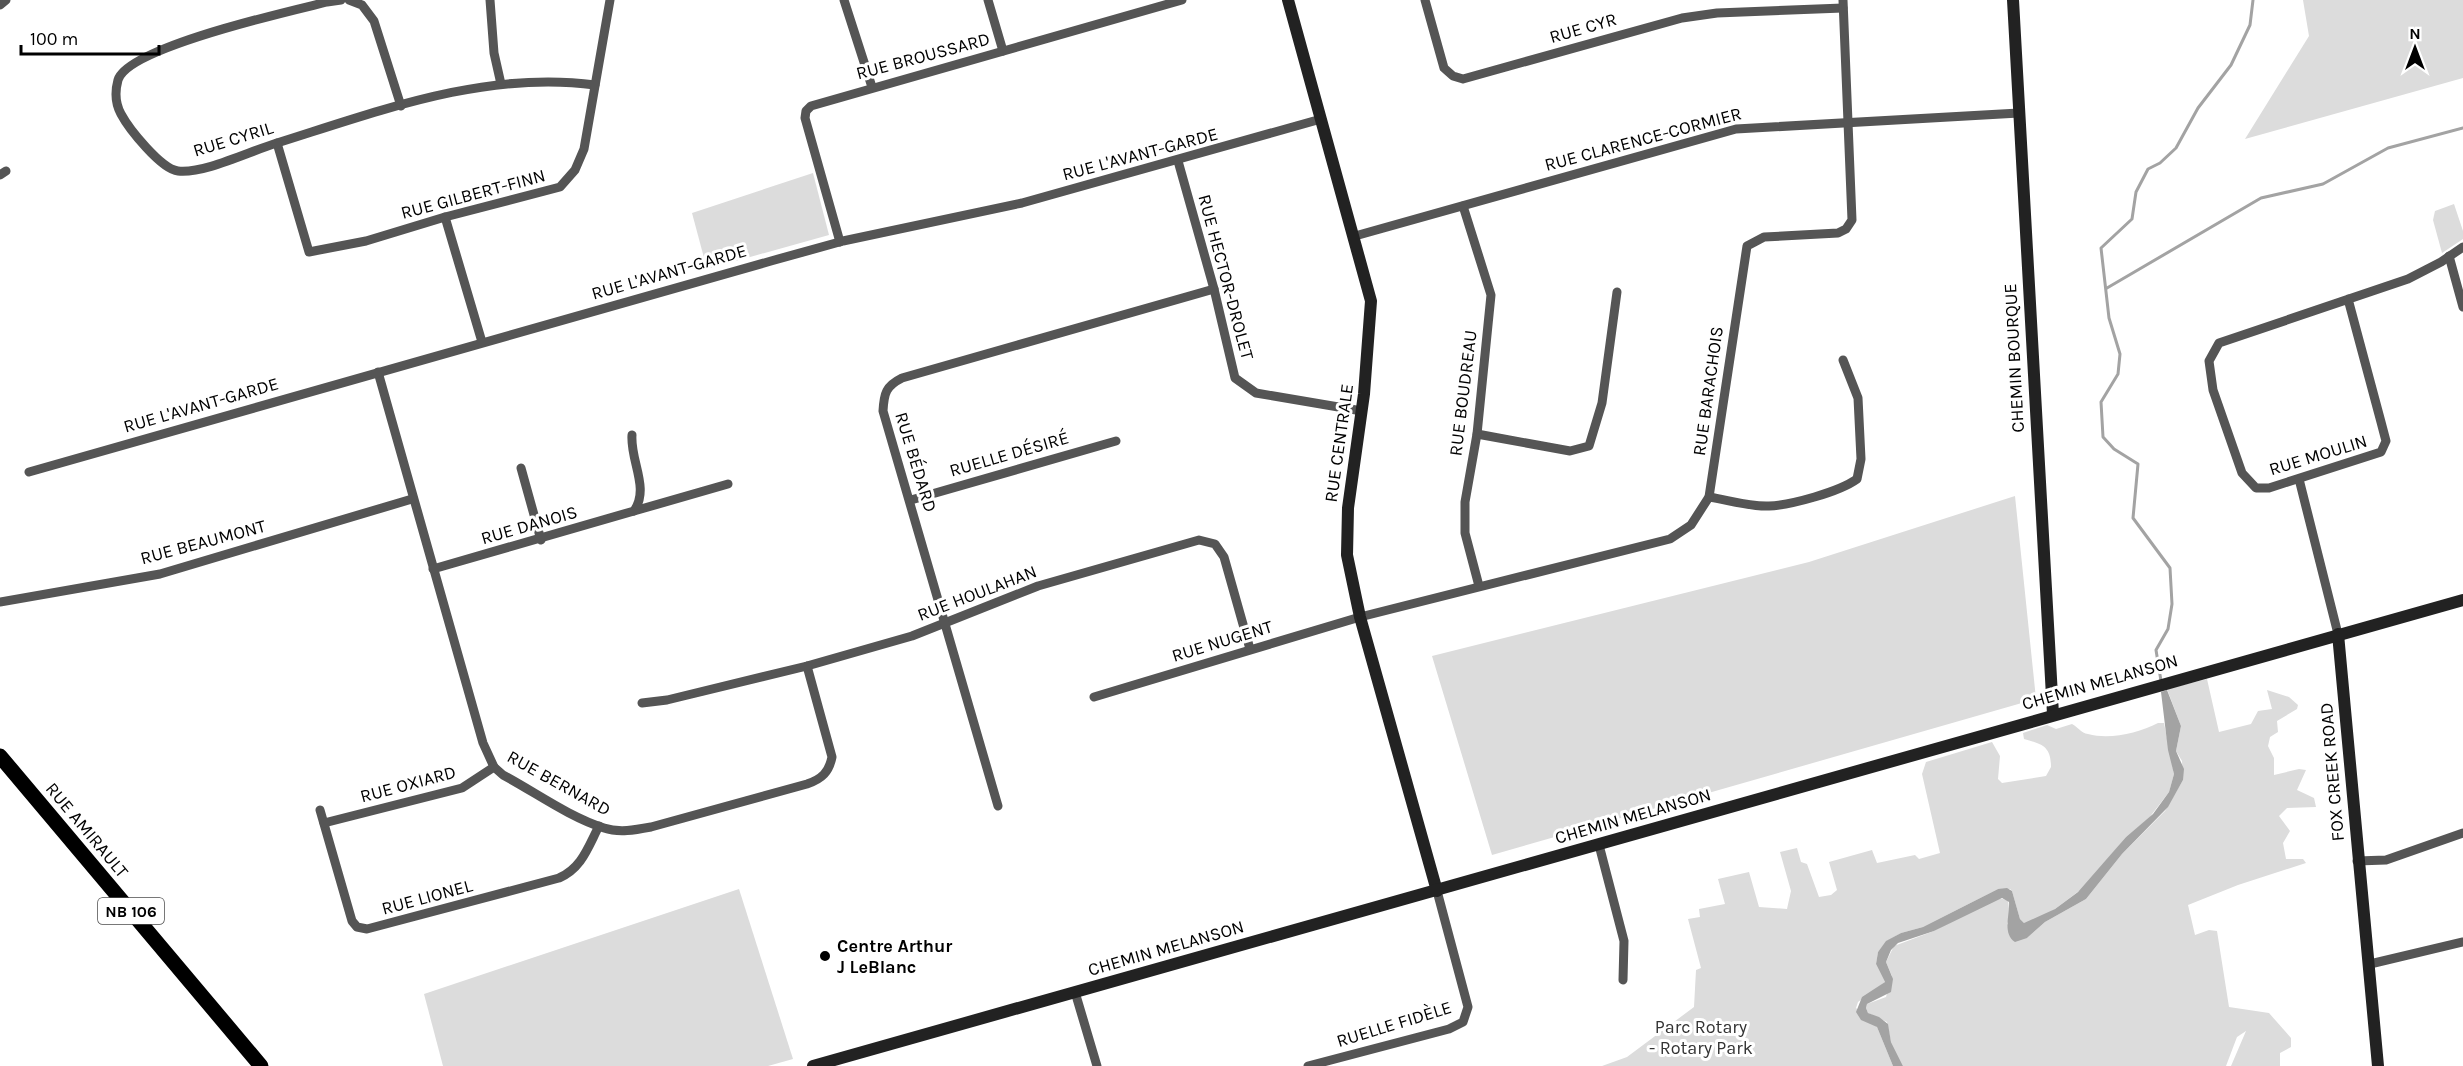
<svg xmlns="http://www.w3.org/2000/svg" width="2463" height="1066" viewBox="0 0 2463 1066" font-family="Karla,sans-serif">
  <style>
    .green { fill: #dcdcdc }
    .water { fill: #a3a3a3 }
    .lines { fill: none; stroke-linecap: round; stroke-linejoin: round }
    .stream { stroke: #a3a3a3; stroke-width: 3 }
    .street { stroke: #555; stroke-width: 9 }
    .secondary { stroke: #222; stroke-width: 12 }
    .primary { stroke: #000; stroke-width: 15 }
    .poi-dot { fill: #000; stroke: #fff; stroke-width: 2 }
    .labels { text-anchor: middle; stroke-width: 6; stroke-linejoin: round; paint-order: stroke }
    .shield { fill: #fff; stroke: #4c4c4c; stroke-width: 1.5 }
    .shield-label { font-size: 16px; font-weight: bold; fill: #000 }
    .street-label { font-size: 18px; fill: #000; stroke: #fff }
    .poi-label { font-size: 18px; font-weight: bold; fill: #000; stroke: #fff; text-anchor: start }
    .park-label { font-size: 18px; fill: #333; stroke: #fff }
  </style>
  <rect width="100%" height="100%" fill="#fff"/>
  <g class="green">
    <polygon points="2303,0 2463,0 2463,78 2245,139 2309,36"/>
    <polygon points="813,173 829,235 707,269 692,213"/>
    <polygon points="2454,204 2463,231 2463,239 2442,253 2433,220 2435,211"/>
    <polygon points="2015,496 2036,699 1492,855 1432,656 1809,562"/>
    <polygon points="2207,679 2219,732 2251,724 2258,711 2272,709 2267,690 2289,697 2298,705 2297,709 2277,721 2278,732 2270,737 2268,746 2274,758 2274,775 2299,769 2306,770 2297,790 2314,798 2316,807 2287,808 2279,816 2290,831 2283,843 2286,859 2303,859 2306,863 2238,885 2188,905 2195,935 2209,930 2217,931 2229,1007 2269,1013 2291,1038 2291,1047 2280,1053 2280,1066 2231,1066 2246,1031 2237,1037 2226,1066 1903,1066 1891,1042 1887,1022 1868,1013 1866,1008 1867,1004 1886,997 1892,976 1886,962 1894,946 1934,931 1997,898 2008,900 2010,917 2007,924 2027,938 2045,922 2086,899 2122,854 2165,811 2183,780 2182,761 2176,751 2181,726 2167,689"/>
    <path d="M2158 723H2164L2174 774 2169 792 2149 818 2126 837 2083 888 2055 909 2031 922 2024 923 2020 919 2012 891 2010 889H1998L1923 927 1901 933 1887 941 1878 952 1876 964 1885 982 1858 1002 1856 1008 1877 1027 1893 1066H1602L1627 1057 1694 1007 1696 970 1701 968 1688 919 1700 917 1699 909 1725 904 1718 879 1749 872 1759 907 1787 909 1791 891 1780 852 1797 848 1801 862 1807 864 1819 897 1831 895 1837 890 1829 862 1872 850 1877 863 1915 855 1919 859 1940 853 1922 774 1926 762 1992 742 2000 756 1998 779 2002 783 2046 776 2051 767C2051 746 2042 744 2024 739L2023 733 2047 725 2056 729 2072 724C2078 727 2081 733 2088 734 2110 740 2138 733 2158 723Z"/>
    <polygon points="739,889 793,1059 768,1066 443,1066 424,994"/>
  </g>
  <path class="water" d="M2167 690 2181 726 2176 751 2184 769 2183 780 2168 807 2122 854 2086 899 2045 922 2027 938 2015 942C2002 933 2010 915 2009 902L2002 898 1934 931 1898 943 1891 950 1886 962 1893 979 1891 992 1867 1004 1866 1008 1868 1013 1879 1017 1888 1024 1891 1042 1903 1066H1893L1877 1027 1861 1020 1856 1012 1862 997 1885 982 1876 964 1878 952 1886 941 1901 933 1923 927 1998 889 2007 888 2012 891 2020 919 2024 923 2055 909 2078 892 2126 837 2153 814 2169 792 2174 774 2168 750 2161 692Z"/>
  <g class="lines">
    <g class="stream">
      <polyline points="2107,288 2261,198 2323,184 2388,148 2463,128"/>
      <polyline points="2161,681 2156,650 2168,629 2172,604 2170,568 2133,518 2138,464 2114,449 2103,437 2101,402 2118,374 2120,354 2109,318 2101,248 2132,219 2136,192 2148,169 2160,163 2176,148 2198,108 2231,65 2250,25 2253,0"/>
    </g>
    <g class="street">
      <path d="M341 0 327 2C291 11 128 47 118 80 115 91 115 103 121 114 129 129 161 169 178 171 204 174 250 151 277 143 379 111 487 70 595 85"/>
      <polyline points="349,0 362,5 374,21 401,106"/>
      <polyline points="490,0 494,53 501,84"/>
      <polyline points="844,0 872,87"/>
      <polyline points="988,0 1003,51"/>
      <polyline points="1425,0 1444,68 1453,76 1463,79 1682,18 1717,13 1843,8"/>
      <polyline points="0,5 6,0"/>
      <polyline points="277,143 309,252 366,241 445,217 560,187 575,170 584,149 610,0"/>
      <polyline points="1178,161 1214,289 1235,378 1256,393 1362,411"/>
      <polyline points="0,175 6,171"/>
      <polyline points="1463,206 1491,295 1477,434 1465,502 1465,533 1479,586"/>
      <polyline points="445,217 482,342"/>
      <polyline points="1355,236 1736,129 2019,113"/>
      <polyline points="840,242 805,118 806,111 811,106 1182,0"/>
      <polyline points="2449,256 2463,307"/>
      <polyline points="2348,299 2381,422 2386,441 2381,452 2269,488 2256,488 2242,473 2213,390 2209,361 2219,343 2408,279 2441,262 2463,247"/>
      <path d="M378 372 483 743 494 767 503 775C535 792 569 817 604 828 619 833 635 830 651 827L807 784C822 779 829 772 832 757L807 666"/>
      <polyline points="1477,434 1570,451 1589,446 1602,403 1617,292"/>
      <polyline points="521,468 541,540"/>
      <polyline points="29,472 771,261 843,241 1022,203 1321,119"/>
      <polyline points="2299,479 2338,634"/>
      <path d="M1709 497C1728 500 1750 507 1769 506 1791 505 1839 492 1857 479L1861 459 1858 398 1843 360"/>
      <polyline points="911,500 1116,441"/>
      <polyline points="634,511 728,484"/>
      <path d="M433 569 634 511C650 488 630 461 632 435"/>
      <polyline points="0,602 160,574 412,499"/>
      <polyline points="1094,697 1360,617 1670,539 1691,525 1709,497 1747,246 1764,237 1838,233 1846,229 1852,220 1843,0"/>
      <polyline points="642,703 667,700 807,666 912,636 1038,586 1199,540 1215,544 1224,557 1250,649"/>
      <path d="M998 806 883 411C884 393 886 386 902 378L1214 289"/>
      <path d="M320 810 352 921 357 927 367 929 559 878C582 868 588 847 599 826"/>
      <polyline points="324,823 462,788 494,767"/>
      <polyline points="1599,845 1624,941 1623,980"/>
      <polyline points="2357,861 2386,860 2463,833"/>
      <polyline points="2370,964 2463,942"/>
      <polyline points="1075,992 1097,1066"/>
      <polyline points="1308,1066 1449,1029 1463,1022 1468,1007 1437,891"/>
    </g>
    <g class="secondary">
      <polyline points="1288,0 1371,301 1364,394 1348,508 1347,555 1360,617 1437,891"/>
      <polyline points="2013,0 2053,714"/>
      <polyline points="2338,634 2378,1066"/>
      <polyline points="813,1066 2463,600"/>
    </g>
    <polyline class="primary" points="0,756 261,1066"/>
  </g>
  <circle class="poi-dot" cx="825" cy="956" r="6"/>
  <g class="labels">
    <rect class="shield" x="98" y="898" width="66" height="26" rx="4.5"/>
    <g class="shield-label">
      <text x="131" y="917">NB 106</text>
    </g>
    <g class="street-label">
      <text transform="translate(1583 28) rotate(-16)" y="6">RUE CYR</text>
      <text transform="translate(923 56) rotate(-15)" y="6">RUE BROUSSARD</text>
      <text transform="translate(233 139) rotate(-17)" y="6">RUE CYRIL</text>
      <text transform="translate(1643 139) rotate(-15)" y="6">RUE CLARENCE-CORMIER</text>
      <text transform="translate(1140 154) rotate(-15)" y="6">RUE L'AVANT-GARDE</text>
      <text transform="translate(473 194) rotate(-15)" y="6">RUE GILBERT-FINN</text>
      <text transform="translate(669 272) rotate(-16)" y="6">RUE L'AVANT-GARDE</text>
      <text transform="translate(1226 277) rotate(75)" y="6">RUE HECTOR-DROLET</text>
      <text transform="translate(2014 358) rotate(-93)" y="6">CHEMIN BOURQUE</text>
      <text transform="translate(1708 391) rotate(-82)" y="6">RUE BARACHOIS</text>
      <text transform="translate(1463 393) rotate(-83)" y="6">RUE BOUDREAU</text>
      <text transform="translate(201 405) rotate(-16)" y="6">RUE L'AVANT-GARDE</text>
      <text transform="translate(1339 443) rotate(-82)" y="6">RUE CENTRALE</text>
      <text transform="translate(1009 454) rotate(-16)" y="6">RUELLE DÉSIRÉ</text>
      <text transform="translate(2318 455) rotate(-17)" y="6">RUE MOULIN</text>
      <text transform="translate(916 462) rotate(73)" y="6">RUE BÉDARD</text>
      <text transform="translate(529 525) rotate(-16)" y="6">RUE DANOIS</text>
      <text transform="translate(203 542) rotate(-15)" y="6">RUE BEAUMONT</text>
      <text transform="translate(977 593) rotate(-21)" y="6">RUE HOULAHAN</text>
      <text transform="translate(1222 641) rotate(-17)" y="6">RUE NUGENT</text>
      <text transform="translate(2100 682) rotate(-16)" y="6">CHEMIN MELANSON</text>
      <text transform="translate(2332 772) rotate(-95)" y="6">FOX CREEK ROAD</text>
      <text transform="translate(559 783) rotate(29)" y="6">RUE BERNARD</text>
      <text transform="translate(408 784) rotate(-15)" y="6">RUE OXIARD</text>
      <text transform="translate(1633 816) rotate(-16)" y="6">CHEMIN MELANSON</text>
      <text transform="translate(87 830) rotate(50)" y="6">RUE AMIRAULT</text>
      <text transform="translate(427 897) rotate(-15)" y="6">RUE LIONEL</text>
      <text transform="translate(1166 948) rotate(-16)" y="6">CHEMIN MELANSON</text>
      <text transform="translate(1394 1024) rotate(-17)" y="6">RUELLE FIDÈLE</text>
    </g>
    <g class="poi-label">
      <text x="837" y="952">Centre Arthur<tspan x="837" dy="21">J LeBlanc</tspan></text>
    </g>
    <g class="park-label">
      <text x="1701" y="1033">Parc Rotary<tspan x="1701" dy="21">- Rotary Park</tspan></text>
    </g>
  </g>
  <g transform="translate(2415 48)" stroke="#ffffff" stroke-width="4.5" paint-order="stroke">
  <path d="M0-4.5L10 22L0 15L-10 22Z" fill="#000000"/>
  <text y="-9" font-size="16" font-weight="bold" text-anchor="middle" fill="#000000">N</text>
  </g>
  <path d="M21 45v9h138v-9" fill="none" stroke="#000000" stroke-width="3"/>
  <text x="30" y="45" font-size="18" fill="#000000" stroke="#ffffff" stroke-width="4.5" paint-order="stroke">100 m</text>
</svg>
